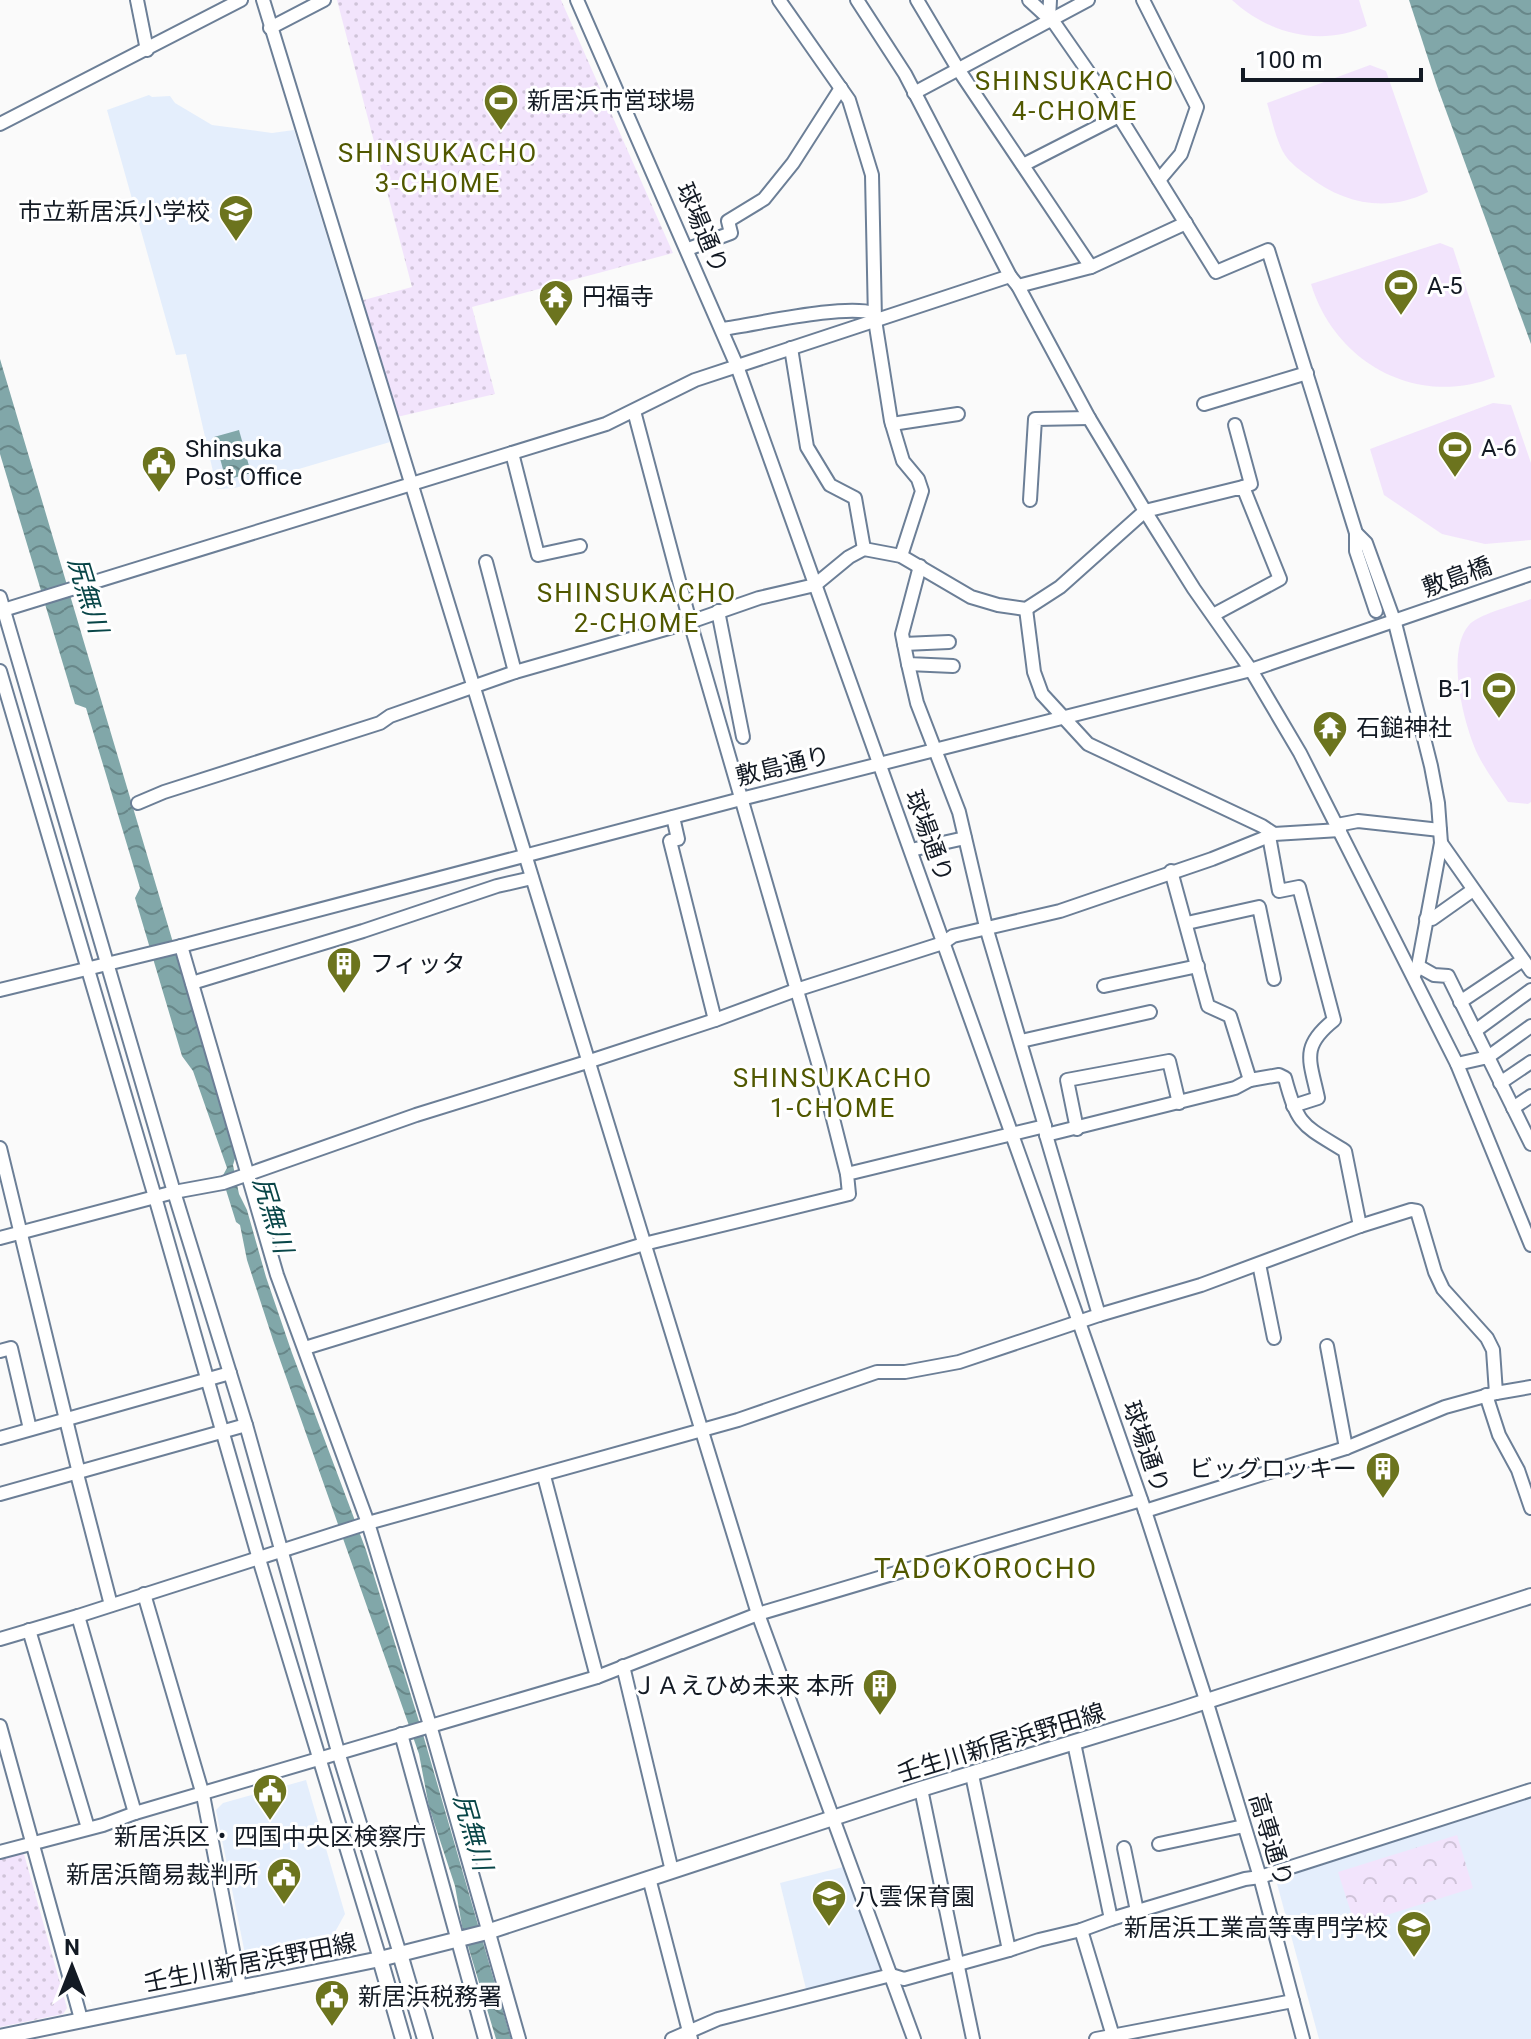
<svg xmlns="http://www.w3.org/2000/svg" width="1531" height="2039" viewBox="0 0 1531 2039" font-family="Roboto,'Noto Sans JP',sans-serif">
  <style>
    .built { fill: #e4eefc }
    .grass { fill: #f2e4fc }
    .forest { fill: url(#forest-crowns) }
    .park { fill: url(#park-dots) }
    .water { fill: url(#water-waves) }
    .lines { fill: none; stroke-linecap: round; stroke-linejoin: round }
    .minor-casing { stroke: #6c7f97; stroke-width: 16 }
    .major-casing { stroke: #6c7f97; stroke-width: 18 }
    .minor { stroke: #fff; stroke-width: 12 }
    .major { stroke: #fff; stroke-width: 14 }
    .labels { text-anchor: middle; stroke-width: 6; stroke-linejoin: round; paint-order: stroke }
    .poi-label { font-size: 24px; fill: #131a24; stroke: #fff; text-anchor: start }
    .street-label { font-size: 24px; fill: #131a24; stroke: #fff }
    .neighbourhood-label { font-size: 26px; letter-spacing: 2px; fill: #515800; stroke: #fff }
    .water-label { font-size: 26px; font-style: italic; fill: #094648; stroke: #fff }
    .quarter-label { font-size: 28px; letter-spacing: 2px; fill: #515800; stroke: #fff }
  </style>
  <defs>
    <pattern id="forest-crowns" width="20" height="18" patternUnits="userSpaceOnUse" patternTransform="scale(2)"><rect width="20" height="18" fill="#f2e4fc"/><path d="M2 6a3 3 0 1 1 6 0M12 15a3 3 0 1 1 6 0" fill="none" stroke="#cfc3d8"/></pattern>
    <pattern id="park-dots" width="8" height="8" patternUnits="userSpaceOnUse" patternTransform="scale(2)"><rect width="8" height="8" fill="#f2e4fc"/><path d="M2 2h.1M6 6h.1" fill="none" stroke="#cfc3d8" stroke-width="1.8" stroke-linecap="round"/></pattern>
    <pattern id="water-waves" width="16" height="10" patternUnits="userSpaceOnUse" patternTransform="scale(2)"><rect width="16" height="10" fill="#81a7a9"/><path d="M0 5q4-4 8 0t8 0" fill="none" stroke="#688789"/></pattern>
  </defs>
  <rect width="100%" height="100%" fill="#fafafa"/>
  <g class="built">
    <polygon points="149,95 152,97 170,96 175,103 212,125 272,133 294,130 390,442 235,488 217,489 186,354 176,355 107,110"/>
    <polygon points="306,1780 345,1914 326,1948 247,1964 216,1810 223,1803"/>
    <polygon points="1531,1797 1531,2039 1319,2039 1276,1880"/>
    <polygon points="843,1867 884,1973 807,1993 780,1883"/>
  </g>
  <g class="grass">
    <path d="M1232 0H1359L1367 26C1320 47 1269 34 1232 0Z"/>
    <path d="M1370 65 1386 71 1428 192C1387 213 1344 204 1308 176 1301 171 1290 163 1285 155 1276 141 1272 119 1267 103Z"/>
    <path d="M1440 243 1453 248 1495 377C1417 408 1335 363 1311 284Z"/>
    <polygon points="1493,403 1511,405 1531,463 1531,540 1485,544 1442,534 1384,495 1370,449"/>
    <path d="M1531 599V802L1528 804 1508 802C1498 787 1486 771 1478 755 1464 726 1445 652 1469 625 1479 614 1516 605 1531 599Z"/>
  </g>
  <polygon class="forest" points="1457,1835 1473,1888 1355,1925 1338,1872"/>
  <g class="park">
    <polygon points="337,0 561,0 673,253 472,307 495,394 397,417 360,301 412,287"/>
    <polygon points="18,1851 24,1854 67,2008 63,2014 0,2027 0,1856"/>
  </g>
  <g class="water">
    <polygon points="1409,0 1531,0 1531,344 1437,86"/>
    <polygon points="0,359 236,1155 233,1165 239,1194 247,1210 266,1277 292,1353 366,1550 422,1731 511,2039 496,2039 462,1926 455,1886 429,1807 419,1754 273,1340 247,1260 240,1225 236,1222 222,1177 227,1168 193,1071 182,1056 135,898 140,888 86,708 75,704 0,454"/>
    <polygon points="239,430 251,473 226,480 214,437"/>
  </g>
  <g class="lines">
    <defs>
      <g id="minor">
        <polyline points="137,0 147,50"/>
        <polyline points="263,0 758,1614 914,2039"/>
        <polyline points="577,0 737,366 1079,1322 1145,1511 1206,1700 1260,1877 1303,2039"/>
        <polyline points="779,0 849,100 872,175 875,320 891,421 903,461 918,479 922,491 901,556"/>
        <polyline points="857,0 905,74 1010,276 1018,286 1089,418 1145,511 1194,589 1251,670 1300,753 1457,1064 1531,1245"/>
        <polyline points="917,0 958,69 1091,267 1186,223"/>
        <polyline points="1029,0 1055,24 1119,116 1216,272 1268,250 1356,533 1366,543 1395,623 1431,766 1438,803 1441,843 1418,966 1414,975"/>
        <polyline points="1143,0 1197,107 1181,154 1159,180"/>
        <polyline points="1049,19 1050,0"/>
        <polyline points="270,28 324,0"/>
        <polyline points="914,93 1088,0"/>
        <polyline points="0,124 241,0"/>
        <polyline points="1023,165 1119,116"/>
        <polyline points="688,249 731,233 728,221 764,199 793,163 841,88"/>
        <polyline points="1018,286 1091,267"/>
        <path d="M722 329C759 324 842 304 874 313"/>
        <polyline points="791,348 807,447 830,485 855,498 864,549"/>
        <polyline points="1204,404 1307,373"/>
        <polyline points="634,411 690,622 825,1087 847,1174"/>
        <polyline points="892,424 958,414"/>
        <polyline points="1235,425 1251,484 1243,487"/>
        <polyline points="512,453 538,555 580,546"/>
        <polyline points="1030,500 1035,419 1089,418"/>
        <polyline points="1356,533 1356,551 1376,611"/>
        <polyline points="486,562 515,672"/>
        <polyline points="920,566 902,634 908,664 953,666"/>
        <polyline points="0,597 174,1192 246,1425 339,1755 400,1954"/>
        <polyline points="1026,609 1034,672 1042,694 1088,744 1262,826 1274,834"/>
        <polyline points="0,611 606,424 695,380 1010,276"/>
        <polyline points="718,611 743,737"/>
        <polyline points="904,644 949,642"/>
        <polyline points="908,664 917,703 959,812 986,927 1045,1126"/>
        <polyline points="0,671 155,1197 259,1559 380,1959"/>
        <polyline points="138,803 164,792 380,723 390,716 515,672 690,622 759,598 815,585 849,557 864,549 901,556 971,597 998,605 1026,609 1060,587 1145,511 1243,487 1280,579 1213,615"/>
        <polyline points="673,817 678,839 670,841 715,1020"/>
        <polyline points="1337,825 1358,821 1440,830"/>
        <path d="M1269 836 1279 891 1299 887 1334 1020C1300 1047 1310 1060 1318 1098L1293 1106"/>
        <polyline points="1441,843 1531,971"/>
        <polyline points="911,850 965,838"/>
        <path d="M1171 871 1208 1006 1230 1016 1250 1080 1279 1075 1285 1078C1298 1127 1303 1125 1345 1151L1360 1226 1411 1210 1417 1211 1435 1272 1443 1289 1487 1338 1493 1350 1496 1393 1531 1387"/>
        <polyline points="1426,919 1432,919 1473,890"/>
        <polyline points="1187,923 1259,907 1274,979"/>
        <polyline points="181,946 277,1275 368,1523 430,1725 519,2039"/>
        <polyline points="1418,966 1434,975 1448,976 1488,1057 1531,1026"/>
        <polyline points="192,983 363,931 497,886 532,878"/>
        <polyline points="1104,986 1198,966"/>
        <polyline points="0,990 181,946 741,799 1251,670 1531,574"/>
        <polyline points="1460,1002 1523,960"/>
        <polyline points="1475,1031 1531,990"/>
        <polyline points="1021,1041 1150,1012"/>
        <polyline points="1457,1064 1488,1057 1531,1144"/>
        <polyline points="1500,1083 1531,1062"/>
        <polyline points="1513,1108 1531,1096"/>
        <polyline points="1077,1129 1067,1080 1169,1061 1179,1103"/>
        <polyline points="0,1148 79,1473"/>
        <polyline points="0,1238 174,1192 223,1183 416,1115 587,1062 715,1020 796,990 943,943 953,936 1060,911 1212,859 1274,834 1340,830"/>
        <polyline points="1259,1264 1274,1338"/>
        <polyline points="1099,1315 1201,1285 1360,1226"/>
        <polyline points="1327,1346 1346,1448"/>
        <polyline points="305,1348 644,1244 849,1194 847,1174 1045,1126 1046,1135"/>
        <polyline points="0,1351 11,1348 30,1429"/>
        <polyline points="1486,1395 1499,1435 1518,1470 1531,1508"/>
        <polyline points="0,1438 230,1373"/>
        <polyline points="77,1474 111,1605"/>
        <polyline points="544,1476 597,1677"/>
        <polyline points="0,1494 246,1425"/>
        <polyline points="1145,1511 1346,1448 1445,1407 1496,1393"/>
        <polyline points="144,1594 203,1795 240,1987"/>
        <polyline points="78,1616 135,1813"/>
        <polyline points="29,1630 88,1828"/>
        <polyline points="0,1639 78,1616 368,1523 738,1420 877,1372 905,1372 959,1362 1099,1315 1046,1135 1235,1088 1250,1080"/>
        <polyline points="623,1666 672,1871"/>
        <polyline points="0,1726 81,2019"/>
        <polyline points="401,1734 485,2039"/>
        <polyline points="1074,1743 1111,1919"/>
        <polyline points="972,1775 1009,1950"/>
        <polyline points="921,1789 973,2039"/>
        <polyline points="1159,1844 1244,1826"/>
        <polyline points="1124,1848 1137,1911"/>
        <polyline points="0,1852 103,1825 135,1813 597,1677 758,1614 1141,1500"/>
        <polyline points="649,1878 691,2039"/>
        <polyline points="1081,1930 1113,2036"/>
        <polyline points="672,2039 718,2019 891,1975 904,1979 1009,1950 1039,1940 1081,1930 1111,1919 1245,1879 1260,1877 1531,1790"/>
        <polyline points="1096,2039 1293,2001"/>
      </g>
      <g id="major">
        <polyline points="400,1954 425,2039"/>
        <polyline points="380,1959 403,2039"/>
        <polyline points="0,2037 380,1959 487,1932 921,1789 1173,1712 1531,1596"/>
      </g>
    </defs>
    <use href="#minor" class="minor-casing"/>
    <use href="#major" class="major-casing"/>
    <use href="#minor" class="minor"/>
    <use href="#major" class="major"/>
  </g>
  <defs>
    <symbol id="stadium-pin" viewBox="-11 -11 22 30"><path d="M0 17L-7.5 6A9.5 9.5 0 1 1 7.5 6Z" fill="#6c741e" stroke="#fff"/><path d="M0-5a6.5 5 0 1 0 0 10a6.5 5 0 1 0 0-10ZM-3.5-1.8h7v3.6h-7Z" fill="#fff"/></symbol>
    <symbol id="school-pin" viewBox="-11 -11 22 30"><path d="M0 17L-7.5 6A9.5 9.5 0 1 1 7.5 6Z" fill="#6c741e" stroke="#fff"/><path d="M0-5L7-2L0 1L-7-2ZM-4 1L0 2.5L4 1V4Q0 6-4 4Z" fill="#fff"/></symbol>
    <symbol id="temple-pin" viewBox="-11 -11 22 30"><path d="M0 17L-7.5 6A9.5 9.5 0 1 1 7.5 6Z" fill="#6c741e" stroke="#fff"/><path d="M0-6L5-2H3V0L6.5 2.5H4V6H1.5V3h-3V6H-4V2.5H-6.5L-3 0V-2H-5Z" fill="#fff"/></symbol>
    <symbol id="civic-pin" viewBox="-11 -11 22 30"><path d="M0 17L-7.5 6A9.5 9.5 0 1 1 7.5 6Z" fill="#6c741e" stroke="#fff"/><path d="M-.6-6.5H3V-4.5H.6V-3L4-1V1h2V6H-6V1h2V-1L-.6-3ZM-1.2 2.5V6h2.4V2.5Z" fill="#fff"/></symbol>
    <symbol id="building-pin" viewBox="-11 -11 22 30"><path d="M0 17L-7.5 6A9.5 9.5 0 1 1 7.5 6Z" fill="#6c741e" stroke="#fff"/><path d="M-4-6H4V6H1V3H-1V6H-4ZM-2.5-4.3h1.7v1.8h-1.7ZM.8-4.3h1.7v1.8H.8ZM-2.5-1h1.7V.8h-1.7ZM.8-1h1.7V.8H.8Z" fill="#fff"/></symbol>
    <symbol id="university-pin" viewBox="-11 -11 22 30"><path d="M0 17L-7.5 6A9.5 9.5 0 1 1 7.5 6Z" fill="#6c741e" stroke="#fff"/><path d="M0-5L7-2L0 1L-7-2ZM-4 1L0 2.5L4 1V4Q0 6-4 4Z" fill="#fff"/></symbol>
  </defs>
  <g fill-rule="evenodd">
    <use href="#stadium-pin" x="481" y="81" width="40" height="54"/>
    <use href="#school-pin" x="216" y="192" width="40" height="54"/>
    <use href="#stadium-pin" x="1381" y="266" width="40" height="54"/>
    <use href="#temple-pin" x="536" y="277" width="40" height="54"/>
    <use href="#stadium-pin" x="1435" y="428" width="40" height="54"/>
    <use href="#civic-pin" x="139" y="443" width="40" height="54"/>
    <use href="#stadium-pin" x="1479" y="669" width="40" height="54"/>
    <use href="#temple-pin" x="1310" y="708" width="40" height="54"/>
    <use href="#building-pin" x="324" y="944" width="40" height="54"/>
    <use href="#building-pin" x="1363" y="1449" width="40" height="54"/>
    <use href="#building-pin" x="860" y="1666" width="40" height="54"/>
    <use href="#civic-pin" x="250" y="1771" width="40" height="54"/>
    <use href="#civic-pin" x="264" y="1855" width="40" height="54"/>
    <use href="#school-pin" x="809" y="1877" width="40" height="54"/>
    <use href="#university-pin" x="1394" y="1908" width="40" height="54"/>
    <use href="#civic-pin" x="312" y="1977" width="40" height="54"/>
  </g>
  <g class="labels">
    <g class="poi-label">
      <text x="527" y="109">新居浜市営球場</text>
      <text x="210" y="220" text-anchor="end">市立新居浜小学校</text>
      <text x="1427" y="294">A-5</text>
      <text x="582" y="305">円福寺</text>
      <text x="1481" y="456">A-6</text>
      <text x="185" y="457">Shinsuka<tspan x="185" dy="28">Post Office</tspan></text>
      <text x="1473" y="697" text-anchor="end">B-1</text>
      <text x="1356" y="736">石鎚神社</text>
      <text x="370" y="972">フィッタ</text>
      <text x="1357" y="1477" text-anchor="end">ビッグロッキー</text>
      <text x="854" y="1694" text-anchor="end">ＪＡえひめ未来 本所</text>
      <text x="270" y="1845" text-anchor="middle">新居浜区・四国中央区検察庁</text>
      <text x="258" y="1883" text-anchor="end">新居浜簡易裁判所</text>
      <text x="855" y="1905">八雲保育園</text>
      <text x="1388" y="1936" text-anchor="end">新居浜工業高等専門学校</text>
      <text x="358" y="2005">新居浜税務署</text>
    </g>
    <g class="street-label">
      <text transform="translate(702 228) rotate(67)" y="8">球場通り</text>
      <text transform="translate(1457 577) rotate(-20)" y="8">敷島橋</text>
      <text transform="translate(783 766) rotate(-14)" y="8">敷島通り</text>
      <text transform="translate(929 836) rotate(70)" y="8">球場通り</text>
      <text transform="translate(1146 1447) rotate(71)" y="8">球場通り</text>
      <text transform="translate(1001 1743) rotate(-17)" y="8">壬生川新居浜野田線</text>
      <text transform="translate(1271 1840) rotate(73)" y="8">高専通り</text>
      <text transform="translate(250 1963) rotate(-11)" y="8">壬生川新居浜野田線</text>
    </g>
    <g class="neighbourhood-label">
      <text x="1075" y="90">SHINSUKACHO<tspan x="1075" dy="30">4-CHOME</tspan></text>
      <text x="438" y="162">SHINSUKACHO<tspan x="438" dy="30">3-CHOME</tspan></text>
      <text x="637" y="602">SHINSUKACHO<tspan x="637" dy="30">2-CHOME</tspan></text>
      <text x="833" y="1087">SHINSUKACHO<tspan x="833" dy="30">1-CHOME</tspan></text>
    </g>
    <g class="water-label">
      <text transform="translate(88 595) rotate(73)" y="9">尻無川</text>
      <text transform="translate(273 1215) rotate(73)" y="9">尻無川</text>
      <text transform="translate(473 1832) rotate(74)" y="9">尻無川</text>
    </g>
    <g class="quarter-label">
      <text x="986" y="1578">TADOKOROCHO</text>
    </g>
  </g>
  <g transform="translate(72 1967)" stroke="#ffffff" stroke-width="6" paint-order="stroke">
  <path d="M0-6L14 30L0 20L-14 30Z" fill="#131a24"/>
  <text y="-12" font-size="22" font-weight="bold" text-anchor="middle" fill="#131a24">N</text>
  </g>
  <path d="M1243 68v12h178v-12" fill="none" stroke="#131a24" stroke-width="4"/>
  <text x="1255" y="68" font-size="24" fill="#131a24" stroke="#ffffff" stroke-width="6" paint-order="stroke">100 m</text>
</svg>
